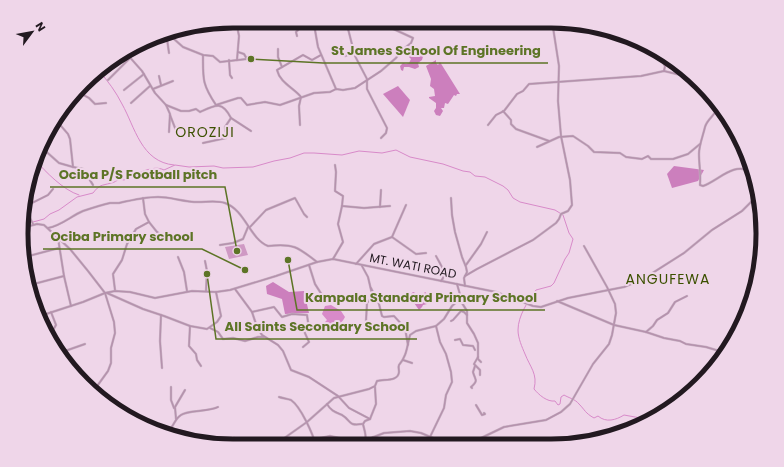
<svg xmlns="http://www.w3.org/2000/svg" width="784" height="467" viewBox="0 0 784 467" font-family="Poppins,sans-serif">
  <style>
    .green { fill: #cf99c4 }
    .forest { fill: #cc7fbd }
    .water { fill: #d88ac9 }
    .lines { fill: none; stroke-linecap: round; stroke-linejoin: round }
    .stream { stroke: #d88ac9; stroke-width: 1 }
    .minor-casing { stroke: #cab4c5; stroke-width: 2.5 }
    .minor { stroke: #b592ad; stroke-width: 1.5 }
    .labels { text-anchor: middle; stroke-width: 4; stroke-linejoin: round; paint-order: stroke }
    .street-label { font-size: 12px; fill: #221920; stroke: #efd6e9 }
    .quarter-label { font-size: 14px; letter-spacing: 1px; fill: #3c5000; stroke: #efd6e9 }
    .rim { fill: none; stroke: #221920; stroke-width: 5 }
    .leader { fill: none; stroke: #5d7426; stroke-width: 1.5 }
    .callout-dot { fill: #5d7426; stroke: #efd6e9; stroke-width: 1.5 }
    .callout-label { font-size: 13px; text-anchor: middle; font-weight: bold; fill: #5d7426; stroke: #efd6e9; stroke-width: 4; stroke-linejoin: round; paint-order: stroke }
  </style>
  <rect width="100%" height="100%" fill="#efd6e9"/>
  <polygon class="green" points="244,244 248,255 229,259 225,247"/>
  <g class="forest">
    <polygon points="414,47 424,53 422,60 418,63 419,67 415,69 409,67 404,67 403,71 401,70 400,66 403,63 406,64 409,63 411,59 409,57 409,54 411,56 413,54 411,49"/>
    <polygon points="436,60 436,63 438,65 440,62 460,94 457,94 456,96 454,95 448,104 445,103 444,108 441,108 443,111 440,116 436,115 434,111 436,108 436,103 429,98 429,97 435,96 434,89 430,86 431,79 426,66"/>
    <polygon points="398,86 410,100 403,117 383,94"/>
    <polygon points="674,166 704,170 698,181 672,188 667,174"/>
    <polygon points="273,282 289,292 304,291 309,313 285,314 282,299 267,294 266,286"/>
    <path d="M413 292 420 295H423L425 292C429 294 428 299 427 304L423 305 422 307 419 310 412 300 411 294Z"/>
  </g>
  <path class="water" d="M331 305 341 311 345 317C341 326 332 326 324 325V323L327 320 322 314 325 306Z"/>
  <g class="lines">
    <g class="stream">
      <path d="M99 71C108 81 116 92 122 104 135 127 141 162 174 165"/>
      <path d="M35 160C46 172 63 190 79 195"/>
      <path d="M22 225 44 219 50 214 59 210 77 197 93 193C100 184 101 186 111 183 114 183 117 180 120 179L124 180C135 175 153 164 164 170L175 165 189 167 214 166 223 168 253 167 274 161 290 158 304 153H314L342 155 359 151 382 153 396 150 410 157 443 164 463 171 470 172 475 176 485 177 503 186 508 190 513 198 520 202 555 210 563 215 569 233 573 239 569 253 565 259 554 283 551 286 536 290C528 301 518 316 518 330 518 338 522 347 525 354 530 367 538 374 534 389 539 395 547 402 555 401L558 405 560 404 561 397 564 395C569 398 575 399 579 404 585 410 585 413 594 418L598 416C606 423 616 420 624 415L646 419 649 421"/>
    </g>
    <defs>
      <g id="minor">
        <polyline points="311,21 315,30 318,47 336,89"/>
        <polyline points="346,21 355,56 367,79 367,89 387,128 386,133 381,138"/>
        <polyline points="202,26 207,30"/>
        <polyline points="602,29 603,32 608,35 611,31"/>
        <polyline points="166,32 183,47 203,55 213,56 220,62 247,59 244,54 238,52"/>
        <polyline points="166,32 169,53"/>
        <polyline points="617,32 632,43 658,55 665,66 664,71"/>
        <polyline points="297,36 296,32 307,21"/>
        <polyline points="278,49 278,57 282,67"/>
        <polyline points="126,53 142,71 155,93 166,105 170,114 169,132"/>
        <path d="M203 55C203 79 202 84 216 105L238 98H241L247 105 265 102 280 105 314 93 330 92 336 89 343 90 355 88 381 71 396 58 401 51 411 43 413 38 376 21"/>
        <polyline points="345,56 354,52"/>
        <polyline points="229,60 230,75 232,78"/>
        <polyline points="237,60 239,36 238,31"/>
        <polyline points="159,76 161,85"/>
        <polyline points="108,80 130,58"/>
        <polyline points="153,89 173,81"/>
        <polyline points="124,90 144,74"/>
        <polyline points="78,92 89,98 95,104 106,103"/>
        <polyline points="131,103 150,86"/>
        <path d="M166 105 181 111H189L196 109 200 112C215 105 222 100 231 118L225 127 226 138 203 143"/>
        <path d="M718 106C717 114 707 119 705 127 703 136 699 145 699 154 699 165 701 174 700 185L703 186C718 181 734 161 751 172"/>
        <polyline points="503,111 511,120 511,124 516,129 549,141"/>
        <polyline points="170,115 177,133"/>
        <polyline points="231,118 251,131"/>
        <polyline points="55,119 68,134 70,139 73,167 83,169 93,185"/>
        <path d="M300 125 299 106 301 97C294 88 280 83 277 70L303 55 312 60 321 55"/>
        <polyline points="488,125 496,115 504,111 517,94 523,91 529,84 641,76 664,71 689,77"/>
        <polyline points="41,147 59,163 73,167"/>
        <polyline points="537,147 559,137 573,136 588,146 594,152 620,153 626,157 642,159 648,156 651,159 673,159 688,154 700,144"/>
        <polyline points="28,189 32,184 30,177"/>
        <polyline points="451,198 452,215 455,232 462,257 466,267 467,272 464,278 465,286"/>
        <polyline points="26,206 48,195 53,189"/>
        <polyline points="342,206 364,208 390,206"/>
        <polyline points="380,207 381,190"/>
        <polyline points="25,208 33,224"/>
        <polyline points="149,222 157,232 165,237"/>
        <polyline points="250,227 266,210 295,198 304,214 307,217"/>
        <polyline points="22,228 37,224 44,225 70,249 88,271 105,293 114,322 115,333 111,348 111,363 108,371 95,389"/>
        <path d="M48 228C61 226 71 216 83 211 92 208 101 205 110 203 113 203 116 203 119 203 132 200 145 197 158 197 171 197 184 202 198 202 207 202 217 200 225 203 245 210 250 239 268 246 293 243 298 247 317 262"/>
        <polyline points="392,237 416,254 426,253"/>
        <polyline points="58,238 64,276 71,306"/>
        <polyline points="220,245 233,243 243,239 248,227"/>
        <path d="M436 256C440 264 448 274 441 281"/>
        <polyline points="25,257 59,248"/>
        <polyline points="178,257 184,272 187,291"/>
        <polyline points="333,259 343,242 338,224 342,206 343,196 335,191 336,172 335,165"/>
        <polyline points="205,261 207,271 206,291"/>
        <polyline points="356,264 374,244 392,237 406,205"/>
        <polyline points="309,265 315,284 322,295"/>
        <polyline points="466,265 481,244 487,232"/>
        <polyline points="362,266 368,277 372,294 371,298 367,303 366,321"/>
        <polyline points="465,276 477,269 533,240 556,223 559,219 561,214 568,211 572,205 570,180 561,136 558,101 559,66 552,21"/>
        <polyline points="30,285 64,276"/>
        <polyline points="371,288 379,304 382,316 384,317 394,316 405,328 408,345"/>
        <polyline points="235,289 252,312 257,327 262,335 278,345 283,351 291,370 309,377 338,396 349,408 370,419"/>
        <polyline points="115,290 113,274 122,260 127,244 136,229 149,222 145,214 143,198"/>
        <polyline points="107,293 143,309 164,316 190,326 207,329 217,322 221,316 216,292"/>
        <polyline points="461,298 462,303 467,311 467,323 474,334 478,343 478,359 481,362"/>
        <polyline points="557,301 614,325 646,332 664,338 680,341 686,344 706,347 726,353"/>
        <polyline points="252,312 274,307 282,317 292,314 307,315 308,322 311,328 304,331 309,342 303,347"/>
        <polyline points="161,315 160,341 162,368"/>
        <polyline points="40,316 83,302 105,293 115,291 130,292 155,298 192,291 216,292 230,290 276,276 317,262 333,259 496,292 533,306 541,307 568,298 624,287 643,279 684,253 712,230 742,211 752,201 759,197"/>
        <polyline points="451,321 453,320 461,311 464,312 467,315"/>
        <polyline points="190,326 189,346 196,354 197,360 201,366"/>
        <polyline points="210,328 218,332 223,339 233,338 245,341 258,337 264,337"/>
        <polyline points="646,332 653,326 657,320 668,313 675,302 687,296"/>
        <polyline points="50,335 56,325 51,312"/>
        <polyline points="455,340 460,339 463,345 473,346 475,350"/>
        <polyline points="60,354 65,351 85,344"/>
        <polyline points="478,357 474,364 480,370 480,375"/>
        <polyline points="403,360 412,363"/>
        <polyline points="88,384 133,419"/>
        <polyline points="171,387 171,400 174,408"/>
        <path d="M472 388 471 387C479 380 475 380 473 372L475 366"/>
        <path d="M279 397C282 398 288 399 291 400 301 407 313 434 316 446"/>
        <path d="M327 404C331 411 335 412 342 415 352 421 347 426 362 424"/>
        <polyline points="476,405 482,415 485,414 484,413"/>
        <polyline points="176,419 175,407 185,390"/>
        <path d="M171 428C174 424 176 418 181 415 187 410 208 412 218 407"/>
        <polyline points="155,430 171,428 221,442 234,438 256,442 290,438 302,442 330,436 358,442 366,440 384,433 410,431 421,433 445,443 452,443 479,439 504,427 546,420 561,412 570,404 593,364 609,344 612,335 616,313 615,304 607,287 584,246"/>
        <polyline points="373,437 379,446"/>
        <polyline points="430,437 444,408 446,395 452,382 451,372 446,354 440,342 436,326"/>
        <path d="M283 439 307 422 334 398 369 389 375 386 377 381C384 379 398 382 399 372 399 369 398 367 399 365 407 356 407 346 410 335L416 331 436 326 444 319 452 306 461 298 457 284"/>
        <path d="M362 446C368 438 365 433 363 424L365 421 370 419 376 404 375 387"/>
      </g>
    </defs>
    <use href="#minor" class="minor-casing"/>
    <use href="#minor" class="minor"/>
  </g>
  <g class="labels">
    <g class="street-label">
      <text transform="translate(413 266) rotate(11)" y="4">MT. WATI ROAD</text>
    </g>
    <g class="quarter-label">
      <text x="205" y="137">OROZIJI</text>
      <text x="668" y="284">ANGUFEWA</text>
    </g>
  </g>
  <path d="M0 0H784V467H0ZM233 28H551A205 205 0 0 1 756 233V234A205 205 0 0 1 551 439H233A205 205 0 0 1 28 234V233A205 205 0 0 1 233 28Z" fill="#efd6e9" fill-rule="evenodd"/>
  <path class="rim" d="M233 28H551A205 205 0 0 1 756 233V234A205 205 0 0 1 551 439H233A205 205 0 0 1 28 234V233A205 205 0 0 1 233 28Z"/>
  <path class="leader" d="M251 59L323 63H548M237 251L225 187H50M245 270L202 249H43M288 260L297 310H545M207 274L216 339H417"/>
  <g class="callout-dot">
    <circle cx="251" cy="59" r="4"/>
    <circle cx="237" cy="251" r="4"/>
    <circle cx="245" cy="270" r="4"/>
    <circle cx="288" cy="260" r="4"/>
    <circle cx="207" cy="274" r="4"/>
  </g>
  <g class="callout-label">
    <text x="436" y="55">St James School Of Engineering</text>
    <text x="138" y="179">Ociba P/S Football pitch</text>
    <text x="122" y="241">Ociba Primary school</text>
    <text x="421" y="302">Kampala Standard Primary School</text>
    <text x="317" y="331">All Saints Secondary School</text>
  </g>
  <g transform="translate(32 32) rotate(58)" stroke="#efd6e9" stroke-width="3" paint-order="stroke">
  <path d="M0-3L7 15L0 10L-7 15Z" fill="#221920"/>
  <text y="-6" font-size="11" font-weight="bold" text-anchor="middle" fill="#221920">N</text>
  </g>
</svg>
